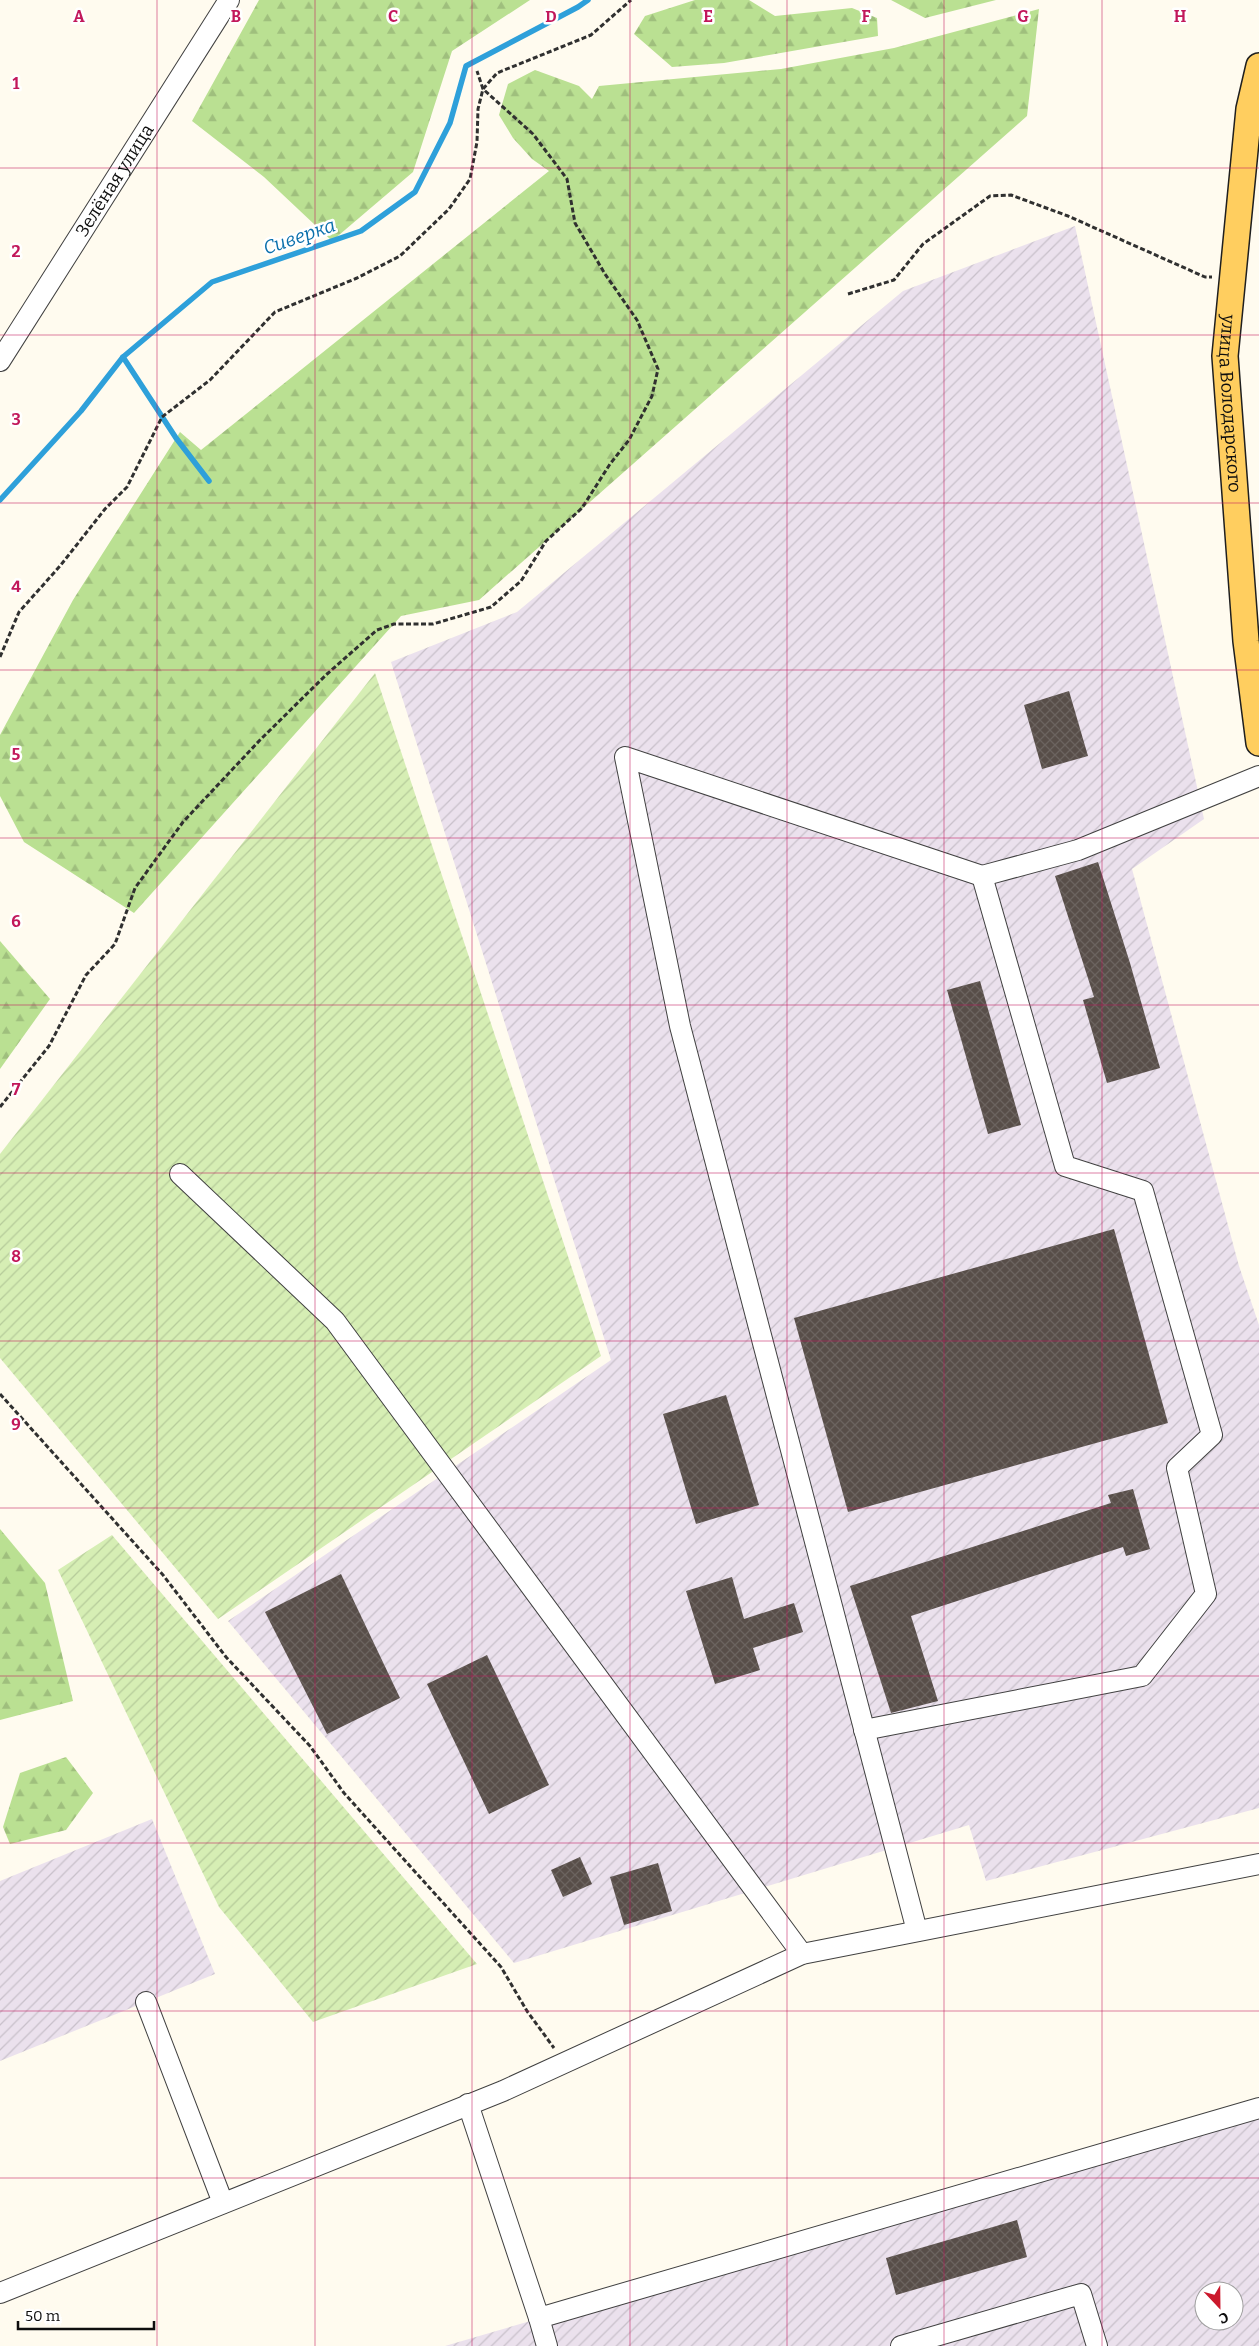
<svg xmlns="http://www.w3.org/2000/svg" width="1259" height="2346" viewBox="0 0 1259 2346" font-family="Bitter,serif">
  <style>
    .industrial { fill: url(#industrial-furrows); fill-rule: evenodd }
    .forest { fill: url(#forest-firs) }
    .garden { fill: url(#garden-furrows) }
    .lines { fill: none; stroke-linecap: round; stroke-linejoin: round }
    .stream { stroke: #2ea0da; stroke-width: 5.5 }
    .building { fill: url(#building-cross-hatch) }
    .minor-casing { stroke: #414141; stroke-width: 22 }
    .major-casing { stroke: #1f1f1f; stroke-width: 28 }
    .path { stroke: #303030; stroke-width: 3; stroke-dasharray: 5 2.5; stroke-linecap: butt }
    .minor { stroke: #fff; stroke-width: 20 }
    .major { stroke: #ffce5f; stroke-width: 25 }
    .grid { fill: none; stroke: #c2185b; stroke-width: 1; stroke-opacity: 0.55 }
    .labels { text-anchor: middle; stroke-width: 5; stroke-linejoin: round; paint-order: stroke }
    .street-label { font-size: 18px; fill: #0e0e0e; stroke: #fff }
    .water-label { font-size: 19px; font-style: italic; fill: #0b70ac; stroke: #fff }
    .grid-label { font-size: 16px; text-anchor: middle; font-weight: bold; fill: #c2185b; stroke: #fff; stroke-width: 5; stroke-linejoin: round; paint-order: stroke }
  </style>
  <defs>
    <pattern id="industrial-furrows" width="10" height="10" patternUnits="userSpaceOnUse" patternTransform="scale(1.25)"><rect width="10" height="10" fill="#ebe1ed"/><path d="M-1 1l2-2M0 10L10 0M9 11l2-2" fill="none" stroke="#c8c0ca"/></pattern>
    <pattern id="forest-firs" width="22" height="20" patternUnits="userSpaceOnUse" patternTransform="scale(1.25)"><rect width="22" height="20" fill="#bae092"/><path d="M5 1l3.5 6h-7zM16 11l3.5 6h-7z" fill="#9fbf7d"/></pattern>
    <pattern id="garden-furrows" width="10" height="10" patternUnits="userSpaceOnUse" patternTransform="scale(1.25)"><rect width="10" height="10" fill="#d6eeb4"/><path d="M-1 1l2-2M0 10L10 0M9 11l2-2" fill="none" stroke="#b6cb9a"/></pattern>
    <pattern id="building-cross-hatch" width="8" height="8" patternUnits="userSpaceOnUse" patternTransform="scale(1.25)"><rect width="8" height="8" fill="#584e49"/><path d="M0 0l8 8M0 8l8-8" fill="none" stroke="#6b635f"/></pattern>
  </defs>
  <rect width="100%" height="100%" fill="#fffbef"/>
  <g class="industrial">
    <polygon points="1075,226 1204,819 1132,869 1239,1266 1259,1325 1259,1808 986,1881 969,1825 514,1963 228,1621 611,1360 391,662 517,612 903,291"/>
    <polygon points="152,1819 215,1974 0,2061 0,1881"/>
    <path d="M1259 2108V2346H445ZM1204 2291H1234V2321H1204Z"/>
  </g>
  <g class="forest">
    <polygon points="259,0 530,0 452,51 413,172 332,241 264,177 192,121"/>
    <polygon points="695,0 749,0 775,16 852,8 877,18 878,36 724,63 672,67 634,34 645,16"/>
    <polygon points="891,0 996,0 925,18"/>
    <polygon points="1039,9 1027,116 479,600 401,616 134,913 24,842 0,796 0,735 73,600 180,432 201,450 549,171 532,159 513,138 499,115 508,84 535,70 579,86 592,99 599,86 781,69 894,48"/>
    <polygon points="0,941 50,999 0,1069"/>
    <polygon points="0,1529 45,1583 73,1701 0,1720"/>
    <polygon points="66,1757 93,1793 66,1830 10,1844 3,1827 20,1773"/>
  </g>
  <g class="garden">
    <polygon points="375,673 601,1356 218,1619 0,1358 0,1154"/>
    <polygon points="112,1535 477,1964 313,2022 219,1907 58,1570"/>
  </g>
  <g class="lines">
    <g class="stream">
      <polyline points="123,357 176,438 209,481"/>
      <polyline points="0,500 81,411 123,357 212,282 361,231 415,192 450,123 466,66 578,7 588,0"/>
    </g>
  </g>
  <g class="building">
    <polygon points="1069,691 1088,756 1042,769 1024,705"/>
    <polygon points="1098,862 1130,963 1160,1068 1107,1083 1083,1000 1094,997 1055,876"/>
    <polygon points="980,981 1021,1125 988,1134 947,990"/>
    <polygon points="1114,1229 1168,1423 848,1512 794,1318"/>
    <polygon points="726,1395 759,1505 696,1524 663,1414"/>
    <polygon points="1133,1489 1150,1549 1126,1556 1123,1547 911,1616 938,1701 891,1713 850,1586 1111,1503 1108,1495"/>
    <polygon points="341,1574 400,1698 327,1734 265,1612"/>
    <polygon points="732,1577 744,1619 794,1603 803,1632 753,1648 760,1670 715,1684 686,1591"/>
    <polygon points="487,1655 549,1785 489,1814 427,1684"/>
    <polygon points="580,1857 592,1884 563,1897 551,1870"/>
    <polygon points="658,1863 672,1911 624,1925 610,1877"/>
    <polygon points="1017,2220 1027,2257 896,2295 886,2258"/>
  </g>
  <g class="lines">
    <defs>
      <g id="minor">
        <path id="s1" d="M0 361 229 0"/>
        <polyline points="180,1174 335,1321 802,1954"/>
        <polyline points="864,1730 1142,1676 1206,1594 1177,1468 1212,1435 1143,1191 1065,1166 982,876"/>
        <polyline points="917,1931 680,1026 625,757 982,876 1078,850 1259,776"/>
        <polyline points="146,2002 223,2203"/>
        <polyline points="468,2104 539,2318 1259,2108"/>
        <polyline points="0,2293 503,2091 802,1954 1259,1864"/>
        <polyline points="539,2318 547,2346"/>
        <polyline points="901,2346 1081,2294 1097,2346"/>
      </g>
      <g id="major">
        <path id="s2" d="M1259 66 1249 109 1225 356 1246 641 1259 743"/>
      </g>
    </defs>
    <use href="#minor" class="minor-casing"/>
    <use href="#major" class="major-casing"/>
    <g class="path">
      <polyline points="848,294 894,280 923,244 990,196 1011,195 1068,216 1205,277 1212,277"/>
      <polyline points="0,657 19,612 60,566 105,509 127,487 162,417 210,380 275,312 357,278 400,256 449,209 470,179 477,142 478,109 483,89 497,73 591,35 631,0"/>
      <polyline points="0,1107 49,1046 86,975 115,944 135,888 183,822 260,740 327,674 377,630 394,624 433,624 491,607 521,581 546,541 582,508 610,464 629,440 652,396 658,369 637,320 605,274 575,223 567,179 533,134 483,89 477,71"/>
      <polyline points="0,1394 163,1575 226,1657 310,1746 344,1793 501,1967 527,2011 554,2048"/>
    </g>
    <use href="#minor" class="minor"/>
    <use href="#major" class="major"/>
  </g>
  <path class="grid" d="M157 0V2346M315 0V2346M472 0V2346M630 0V2346M787 0V2346M944 0V2346M1102 0V2346M0 168H1259M0 335H1259M0 503H1259M0 670H1259M0 838H1259M0 1005H1259M0 1173H1259M0 1341H1259M0 1508H1259M0 1676H1259M0 1843H1259M0 2011H1259M0 2178H1259"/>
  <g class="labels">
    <g class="street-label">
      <text dy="6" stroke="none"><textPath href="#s1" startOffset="214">Зелёная улица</textPath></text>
      <text dy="6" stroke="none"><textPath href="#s2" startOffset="340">улица Володарского</textPath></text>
    </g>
    <g class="water-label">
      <text transform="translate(299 236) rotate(-19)" y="7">Сиверка</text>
    </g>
  </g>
  <g class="grid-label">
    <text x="79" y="22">A</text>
    <text x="236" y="22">B</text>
    <text x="393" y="22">C</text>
    <text x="551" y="22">D</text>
    <text x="708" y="22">E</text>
    <text x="866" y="22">F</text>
    <text x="1023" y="22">G</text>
    <text x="1180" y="22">H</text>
    <text x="16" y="89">1</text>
    <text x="16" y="257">2</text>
    <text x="16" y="425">3</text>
    <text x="16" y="592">4</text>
    <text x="16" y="760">5</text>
    <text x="16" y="927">6</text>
    <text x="16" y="1095">7</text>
    <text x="16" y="1262">8</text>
    <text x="16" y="1430">9</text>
  </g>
  <g transform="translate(1219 2306) rotate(158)"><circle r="24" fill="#ffffff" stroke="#9f9f9f"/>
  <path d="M0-4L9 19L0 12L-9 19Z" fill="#cb182c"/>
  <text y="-8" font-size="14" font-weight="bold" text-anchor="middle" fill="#0e0e0e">С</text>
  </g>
  <path d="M18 2321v8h136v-8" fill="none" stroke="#0e0e0e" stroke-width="2.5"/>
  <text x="25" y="2321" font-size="15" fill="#0e0e0e" stroke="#ffffff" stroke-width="4" paint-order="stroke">50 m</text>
</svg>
